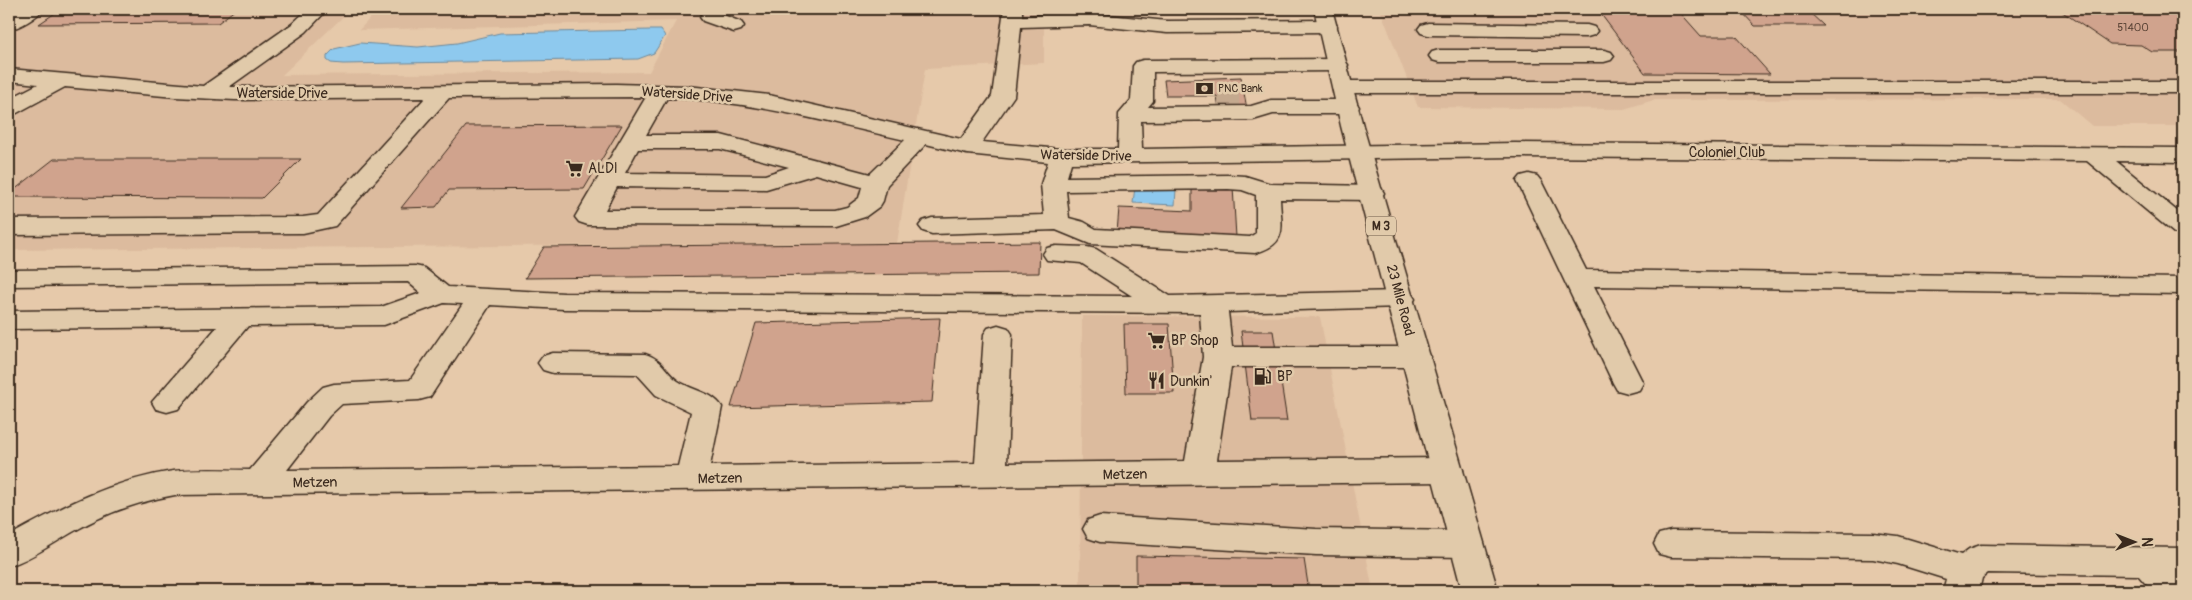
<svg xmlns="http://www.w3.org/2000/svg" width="2192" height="600" viewBox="0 0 2192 600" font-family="Pangolin,sans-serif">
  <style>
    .built { fill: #dcbb9e }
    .water { fill: #8ec9ee; stroke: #6d899b }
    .building { fill: #d0a38d; stroke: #3b2a1e }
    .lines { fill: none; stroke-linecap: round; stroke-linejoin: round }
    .minor-tunnel { stroke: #c4a98e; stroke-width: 21; stroke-dasharray: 21 11; stroke-linecap: butt }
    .minor-casing { stroke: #3b2a1e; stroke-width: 3 }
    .major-casing { stroke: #3b2a1e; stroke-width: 3 }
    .minor { fill: #e1caaa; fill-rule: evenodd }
    .major { fill: #e1caaa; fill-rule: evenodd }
    .labels { text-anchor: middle; stroke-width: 5; stroke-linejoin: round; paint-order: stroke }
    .number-label { font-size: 11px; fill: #60483a }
    .far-poi-label { font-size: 11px; fill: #3b2a1e; stroke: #e1caaa; text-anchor: start }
    .shield { fill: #e1caaa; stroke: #6d5a48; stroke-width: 1 }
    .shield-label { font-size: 12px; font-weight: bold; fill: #3b2a1e }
    .street-label { font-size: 14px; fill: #3b2a1e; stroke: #e1caaa }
    .poi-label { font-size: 14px; fill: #3b2a1e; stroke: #e1caaa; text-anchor: start }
  </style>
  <rect width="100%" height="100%" fill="#e6c9aa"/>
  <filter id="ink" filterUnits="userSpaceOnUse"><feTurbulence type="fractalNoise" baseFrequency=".02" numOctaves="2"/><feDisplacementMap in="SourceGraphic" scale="10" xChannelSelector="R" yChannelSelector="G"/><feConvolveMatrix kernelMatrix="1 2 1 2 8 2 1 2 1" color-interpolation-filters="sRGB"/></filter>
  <g filter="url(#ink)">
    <g class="built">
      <polygon points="9,9 351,9 282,75 649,72 676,21 359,30 379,9 1044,9 1044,63 925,69 897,243 9,250"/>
      <polygon points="1380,9 2183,9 2183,126 2092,126 2060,99 1654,100 1624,109 1418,107"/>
      <polygon points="1082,316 1320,317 1373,591 1080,591"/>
    </g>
    <g class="water">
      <polygon points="651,30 661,30 665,36 654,53 638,59 343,64 331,63 327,60 327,56 334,49 360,43 418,47 457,43 500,33"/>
      <polygon points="1135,187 1176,189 1175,205 1133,203"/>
    </g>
    <g class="building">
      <polygon points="61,9 236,9 218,23 39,24"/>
      <polygon points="1597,9 1677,9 1701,36 1736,36 1770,74 1645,73"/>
      <polygon points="1677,9 1860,9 1863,11 1808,11 1824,26 1755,26 1741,11 1679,10"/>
      <polygon points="2058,9 2183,9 2183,52 2152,52 2141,45 2110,44"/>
      <polygon points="1241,77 1247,109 1219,109 1217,96 1166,96 1164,80"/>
      <polygon points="622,125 584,189 449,190 436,207 401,208 466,126"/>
      <polygon points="54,159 301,159 262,198 9,197 9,194"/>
      <polygon points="1192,185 1233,187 1236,237 1117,233 1119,208 1192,211"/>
      <polygon points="1040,242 1039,273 525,278 544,247"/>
      <polygon points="940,318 932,402 731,407 756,323"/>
      <polygon points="1124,324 1169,324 1174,393 1126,393"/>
      <polygon points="1241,331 1273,331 1287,421 1252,421"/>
      <polygon points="1136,556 1304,559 1309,591 1136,591"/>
    </g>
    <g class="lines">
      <polyline class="minor-tunnel" points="1218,102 1246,102"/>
      <defs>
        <g id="minor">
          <path d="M21 9H43C37 18 20 27 9 30V16Z"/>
          <path d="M308 9H328L306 32 229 87 616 84 688 86 769 95 961 139 992 96 1004 9H1022V16L1089 13 1167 21 1327 20 1334 22 1337 26 1334 30 1327 32 1167 33 1089 25 1021 27 1014 96 982 142 1061 149H1118L1119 114 1131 100 1133 66 1136 62 1143 60 1338 59 1345 61 1348 65 1345 69 1338 71 1153 72V101L1148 107 1251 106 1271 100H1348L1356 102 1359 107 1356 112 1348 114H1273L1253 120 1141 121 1142 149 1515 143 2183 148V162L2116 161 2183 216V236L2174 233 2087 161 1515 157 1071 163 1067 177 1228 175 1245 176 1271 184 1372 186 1381 188 1384 193 1381 198 1372 200 1280 199C1281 227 1289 244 1255 253L1090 244 1056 230 932 234 923 231 919 226 923 221 932 218 1044 215 1041 184 1048 162 967 154 926 144 887 185 883 201 880 206 865 217 836 226 588 225 579 222 575 217 646 97 449 98 335 226 303 233 9 235V219L303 217 318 215 425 98 235 100 175 97 65 87 17 113 9 114V99L38 84 9 81V69L203 86 292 24ZM667 98C748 100 826 122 905 140L870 174 721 135H646ZM638 149H720L789 167 765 175 625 173ZM816 174 862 187 859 198 847 207 835 210H605L617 187 766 189ZM1228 189 1242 190 1256 195V233L1250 237 1096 229 1084 222 1069 218 1066 191Z"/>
          <polygon points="705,9 723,9 721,14 741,22 744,26 741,30 734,32 703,21 700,17"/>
          <polygon points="1428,23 1587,25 1594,27 1597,31 1594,35 1587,37 1428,35 1421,33 1418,29 1421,25"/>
          <polygon points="1439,50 1604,50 1611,52 1614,56 1611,60 1604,62 1439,62 1432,60 1429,56 1432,52"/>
          <polygon points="1344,81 2183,81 2183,93 1344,93 1336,92 1333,87 1336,82"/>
          <polygon points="1529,174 1537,176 1541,181 1586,270 2183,278 2183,294 1594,286 1643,383 1639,390 1628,393 1617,390 1613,383 1517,181 1521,176"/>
          <path d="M1056 246 1087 247 1096 249 1170 296 1401 291 1411 293 1415 299 1411 305 1401 307 1228 312 1232 347H1416L1426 350 1431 357 1426 364 1416 367H1231L1217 460 1447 458 1458 462 1463 470 1458 478 1447 482 175 495C142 501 110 511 80 528 57 540 34 558 9 566V536C61 507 113 480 173 471 198 468 225 470 250 470L307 402 323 387 334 384 410 380 463 304 444 303 384 325 248 326 178 409 167 412 156 409 152 402 217 327 9 329V311L381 307 421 293 408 282 9 286V270L415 266 424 268 448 287 564 293 1132 296 1081 263 1047 260 1043 254 1047 248ZM490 305 564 309 1200 313 1203 357 1185 461 1007 463 1012 334 1008 328 998 325 988 328 984 334 975 463 710 466 722 407C713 392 693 391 678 381 665 372 663 359 645 354L553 353 543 356 538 363 543 370 553 373 637 374 656 395 691 412 678 466 287 470 329 416 342 404 419 400 430 397Z"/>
          <polygon points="1100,516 1316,529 1467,531 1479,534 1484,544 1479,554 1467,557 1316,555 1100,542 1088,538 1083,529 1088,520"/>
          <polygon points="1671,531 1873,533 1898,536 1961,555 1969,549 1981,545 2183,548 2183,576 2181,576 2183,578 2183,591 2152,591 2138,575 1988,573 1982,578 1979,591 1943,591 1946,579 1898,564 1873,559 1671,557 1659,554 1654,544 1659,534"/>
        </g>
        <polygon id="major" points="1314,9 1332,9 1363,126 1498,591 1462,591 1341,126"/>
      </defs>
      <use href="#minor" class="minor-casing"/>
      <use href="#major" class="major-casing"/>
      <use href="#minor" class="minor"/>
      <use href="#major" class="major"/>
    </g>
  </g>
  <defs>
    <symbol id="bank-bare" viewBox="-9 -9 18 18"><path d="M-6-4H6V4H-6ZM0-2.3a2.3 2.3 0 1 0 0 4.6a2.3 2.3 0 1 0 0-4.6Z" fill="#3b2a1e" stroke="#e1caaa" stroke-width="2.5" paint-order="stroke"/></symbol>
    <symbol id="supermarket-bare" viewBox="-9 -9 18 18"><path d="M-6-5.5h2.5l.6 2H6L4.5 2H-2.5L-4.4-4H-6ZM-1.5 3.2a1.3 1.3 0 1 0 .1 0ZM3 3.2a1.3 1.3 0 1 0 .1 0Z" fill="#3b2a1e" stroke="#e1caaa" stroke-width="2.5" paint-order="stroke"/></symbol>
    <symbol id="fuel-bare" viewBox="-9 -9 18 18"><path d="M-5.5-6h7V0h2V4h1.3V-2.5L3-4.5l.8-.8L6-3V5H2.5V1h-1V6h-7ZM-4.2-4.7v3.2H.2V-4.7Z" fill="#3b2a1e" stroke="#e1caaa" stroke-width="2.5" paint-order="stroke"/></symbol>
    <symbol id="restaurant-bare" viewBox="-9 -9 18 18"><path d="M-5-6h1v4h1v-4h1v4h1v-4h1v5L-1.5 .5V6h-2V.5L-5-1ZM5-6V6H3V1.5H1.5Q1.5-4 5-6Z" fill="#3b2a1e" stroke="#e1caaa" stroke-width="2.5" paint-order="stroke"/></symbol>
  </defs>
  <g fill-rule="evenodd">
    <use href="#bank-bare" x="1192" y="76" width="25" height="25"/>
    <use href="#supermarket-bare" x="562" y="156" width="25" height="25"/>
    <use href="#supermarket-bare" x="1144" y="328" width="25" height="25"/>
    <use href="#fuel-bare" x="1250" y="364" width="25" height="25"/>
    <use href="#restaurant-bare" x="1144" y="368" width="25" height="25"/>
  </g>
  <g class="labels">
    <g class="number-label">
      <text x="2133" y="31">51400</text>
    </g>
    <g class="far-poi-label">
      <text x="1218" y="92">PNC Bank</text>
    </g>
    <rect class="shield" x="1366" y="216.5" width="30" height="19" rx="4"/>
    <g class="shield-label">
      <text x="1381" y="230">M 3</text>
    </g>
    <g class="street-label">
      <text x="282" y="98">Waterside Drive</text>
      <text transform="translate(687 94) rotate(4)" y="5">Waterside Drive</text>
      <text x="1727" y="157">Coloniel Club</text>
      <text transform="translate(1086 155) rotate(1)" y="5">Waterside Drive</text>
      <text transform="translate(1401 300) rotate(75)" y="5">23 Mile Road</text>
      <text transform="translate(1125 474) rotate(-1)" y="5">Metzen</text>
      <text transform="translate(720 478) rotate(-1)" y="5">Metzen</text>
      <text transform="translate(315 482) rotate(-1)" y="5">Metzen</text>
    </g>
    <g class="poi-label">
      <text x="588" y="173">ALDI</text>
      <text x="1171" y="345">BP Shop</text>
      <text x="1277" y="381">BP</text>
      <text x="1170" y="386">Dunkin'</text>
    </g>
  </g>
  <rect width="2192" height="600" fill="none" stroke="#e1caaa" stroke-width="30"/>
  <rect x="15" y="15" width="2162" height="570" fill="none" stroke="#3b2a1e" stroke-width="2" filter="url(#ink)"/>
  <g transform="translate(2134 542) rotate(90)" stroke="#e1caaa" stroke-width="4" paint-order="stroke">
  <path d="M0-4L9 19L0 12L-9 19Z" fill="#3b2a1e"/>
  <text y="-8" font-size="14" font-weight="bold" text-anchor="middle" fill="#3b2a1e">N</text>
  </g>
</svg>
